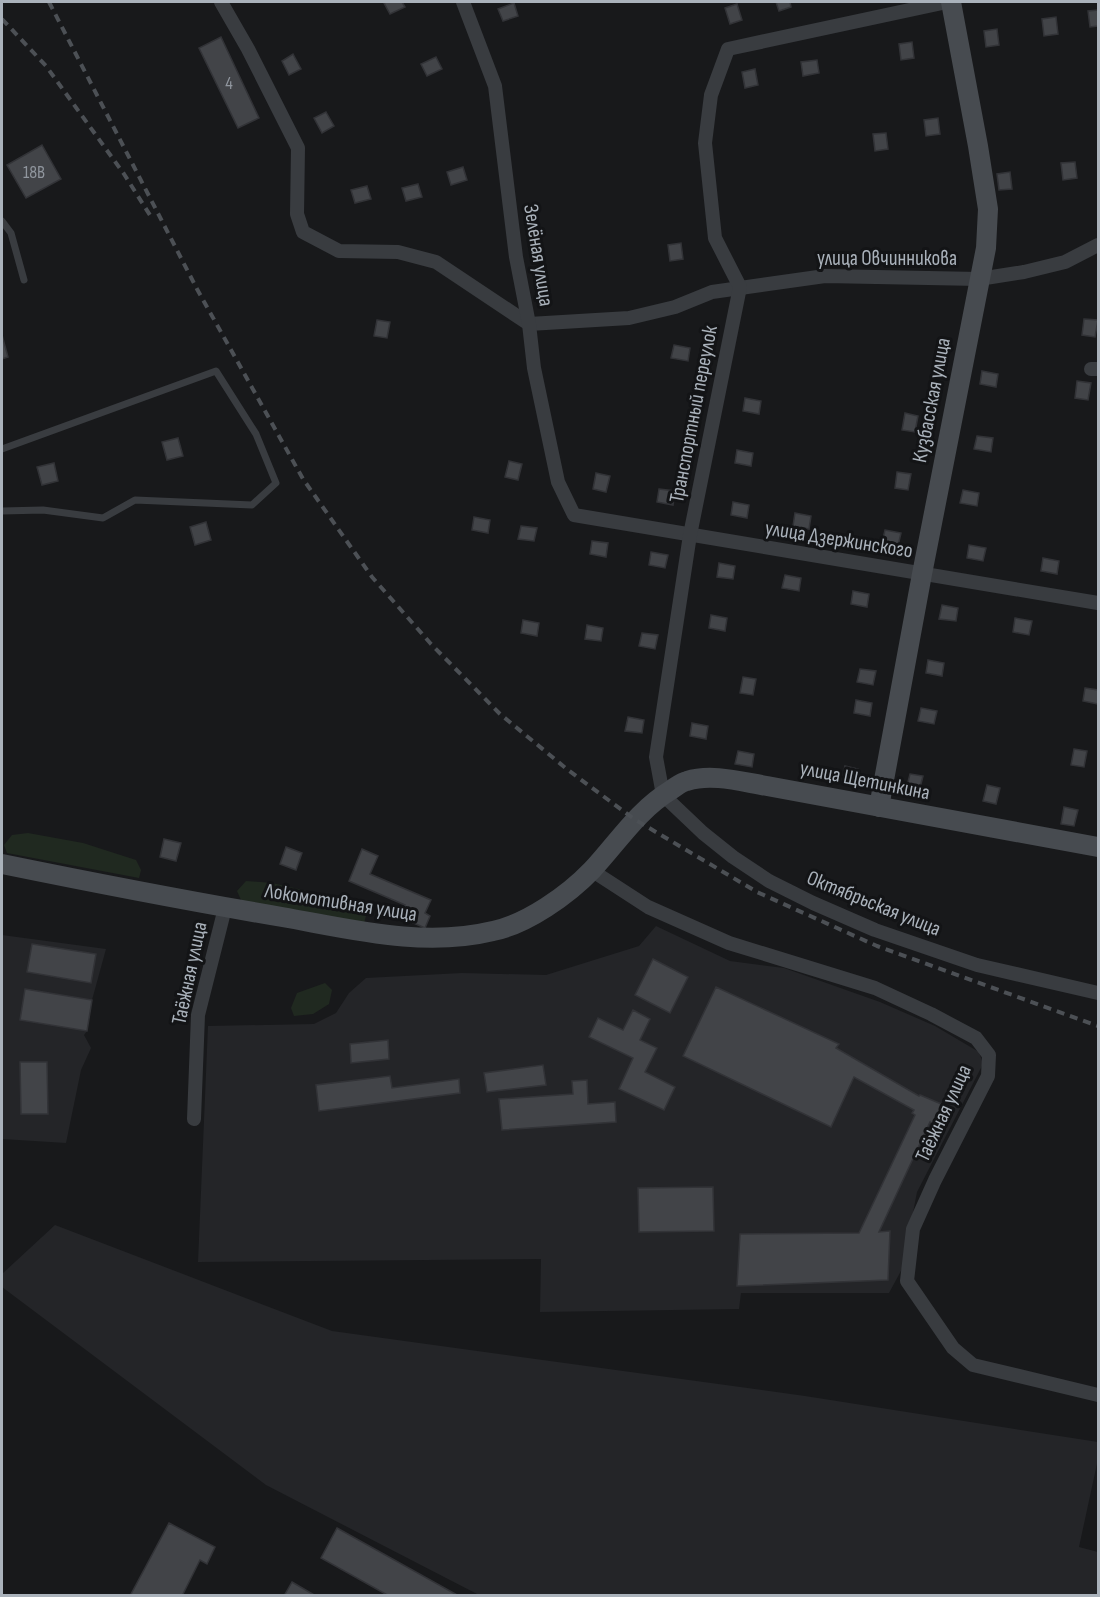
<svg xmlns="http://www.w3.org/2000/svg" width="1100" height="1597" viewBox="0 0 1100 1597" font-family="'Sofia Sans Condensed',sans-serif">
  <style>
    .built { fill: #242528 }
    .green { fill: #202920 }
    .building { fill: #424448; stroke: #323337; stroke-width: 1.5 }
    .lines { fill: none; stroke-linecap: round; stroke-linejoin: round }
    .lane { stroke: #393c40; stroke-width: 7 }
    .street { stroke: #393c40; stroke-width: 14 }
    .secondary { stroke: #474b50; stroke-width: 20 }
    .rail { stroke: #4c5055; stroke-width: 4; stroke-dasharray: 8 6; stroke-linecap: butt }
    .labels { text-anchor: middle; stroke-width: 6; stroke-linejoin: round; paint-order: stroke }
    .number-label { font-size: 18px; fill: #90969e }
    .street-label { font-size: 21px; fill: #aab2bb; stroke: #131416 }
  </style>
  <rect width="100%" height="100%" fill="#18191b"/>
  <g class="built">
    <polygon points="656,926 730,961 784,968 880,1002 935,1026 979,1052 983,1064 917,1192 902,1269 889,1293 741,1293 739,1309 540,1312 541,1259 198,1262 208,1026 314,1024 336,1013 349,993 366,978 462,973 546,975 639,946"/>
    <polygon points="2,935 106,949 92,1000 87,1031 84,1035 91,1048 81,1070 66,1143 2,1139"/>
    <polygon points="55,1225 332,1331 805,1396 1098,1442 1098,1459 1079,1547 1098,1552 1098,1595 479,1595 266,1485 2,1287 2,1274"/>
  </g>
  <g class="green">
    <polygon points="28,833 83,843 136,860 141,870 139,878 7,853 4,845 12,835"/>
    <polygon points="246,881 272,883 360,903 367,912 362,931 246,911 237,891"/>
    <polygon points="325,983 332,990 329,1004 313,1014 294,1016 291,1008 297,993"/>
  </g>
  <g class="building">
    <polygon points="386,2 402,2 405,7 390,14 384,3"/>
    <polygon points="776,2 790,2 791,7 779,11"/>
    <polygon points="514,3 518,16 503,21 498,9"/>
    <polygon points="737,4 742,20 730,24 725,8"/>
    <polygon points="1098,10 1098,26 1090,27 1088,11"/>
    <polygon points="1056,17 1058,34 1044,36 1042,19"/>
    <polygon points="997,29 999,45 986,47 984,31"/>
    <polygon points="221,37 259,118 238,128 199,48"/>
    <polygon points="912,42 914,58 901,60 899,44"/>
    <polygon points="293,54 301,69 289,75 282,61"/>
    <polygon points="436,57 442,69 427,76 421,64"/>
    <polygon points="817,60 819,73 803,76 801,62"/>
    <polygon points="755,69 758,85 745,88 742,72"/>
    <polygon points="326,112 334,126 322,133 314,118"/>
    <polygon points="938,118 940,134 926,136 924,120"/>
    <polygon points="886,133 888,149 875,151 873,134"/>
    <polygon points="42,145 61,179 26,198 7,165"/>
    <polygon points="1075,162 1077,178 1063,180 1061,163"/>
    <polygon points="463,167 467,180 451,185 447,172"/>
    <polygon points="1010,172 1012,189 999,190 997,174"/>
    <polygon points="418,184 422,197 406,201 402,188"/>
    <polygon points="367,186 371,199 355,203 351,190"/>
    <polygon points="681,243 683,259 670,261 668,245"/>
    <polygon points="1084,319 1098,320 1095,337 1082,335"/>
    <polygon points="377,320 390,322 387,338 374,336"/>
    <polygon points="2,335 8,357 2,359"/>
    <polygon points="674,345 690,348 688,361 671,358"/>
    <polygon points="982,371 998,374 996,387 980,384"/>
    <polygon points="1077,381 1091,383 1088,400 1075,398"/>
    <polygon points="745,398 761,401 759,414 743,411"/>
    <polygon points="905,413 918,416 915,432 902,430"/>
    <polygon points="977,436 993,438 991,452 974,449"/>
    <polygon points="178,438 183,456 167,460 162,442"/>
    <polygon points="737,450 753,453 751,466 735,463"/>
    <polygon points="509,461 522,464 518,480 505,477"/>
    <polygon points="54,463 58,481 42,485 37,467"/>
    <polygon points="897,472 911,474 908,490 895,488"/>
    <polygon points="596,473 610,476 606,492 593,489"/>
    <polygon points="659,489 675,491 673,505 657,502"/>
    <polygon points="963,490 979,493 977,506 960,503"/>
    <polygon points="733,502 749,505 747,518 731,515"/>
    <polygon points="795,513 811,516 809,529 793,526"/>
    <polygon points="474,517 490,520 488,533 472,530"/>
    <polygon points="206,522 211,540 195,545 190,527"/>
    <polygon points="521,526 537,528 534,541 518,539"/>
    <polygon points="885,530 901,533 898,546 882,543"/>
    <polygon points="592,541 608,543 606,557 590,554"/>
    <polygon points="969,545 986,548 983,561 967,558"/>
    <polygon points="651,552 668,555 665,568 649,565"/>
    <polygon points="1043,558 1059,561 1057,574 1041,571"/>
    <polygon points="719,563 735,566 733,579 717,577"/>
    <polygon points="785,575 801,578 799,591 782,588"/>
    <polygon points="853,591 869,594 867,607 851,604"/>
    <polygon points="942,605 958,608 956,621 939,619"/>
    <polygon points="711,615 727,618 725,631 709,628"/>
    <polygon points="1015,618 1032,621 1029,635 1013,632"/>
    <polygon points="523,620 539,623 537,636 521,633"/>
    <polygon points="587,625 603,628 601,641 585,639"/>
    <polygon points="642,633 658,635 655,649 639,646"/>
    <polygon points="928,660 944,663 942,676 926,673"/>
    <polygon points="860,669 876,671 873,685 857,682"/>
    <polygon points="743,677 756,679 753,695 740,693"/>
    <polygon points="1085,688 1098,690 1098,704 1083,701"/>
    <polygon points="856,700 872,703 870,716 854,713"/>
    <polygon points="921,708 937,711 934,724 918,721"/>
    <polygon points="628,717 644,720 642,733 625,731"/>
    <polygon points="692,723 708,726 706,739 690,736"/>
    <polygon points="1074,749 1087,751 1084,767 1071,765"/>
    <polygon points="738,751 754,754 752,767 735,764"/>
    <polygon points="845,766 858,769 855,785 841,782"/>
    <polygon points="910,774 923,776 919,792 906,790"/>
    <polygon points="987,785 1000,788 996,804 983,801"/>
    <polygon points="1064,807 1078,810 1074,826 1061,824"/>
    <polygon points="164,839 181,843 176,861 160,857"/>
    <polygon points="286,847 302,853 296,870 280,864"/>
    <polygon points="362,849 378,856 370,874 431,900 425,913 430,916 425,928 400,917 405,905 349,881"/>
    <polygon points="32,944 96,954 91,983 27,972"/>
    <polygon points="653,959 688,977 670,1013 635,995"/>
    <polygon points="716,987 839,1044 836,1048 919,1096 920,1095 946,1106 938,1126 930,1122 879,1232 890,1231 888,1280 737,1286 740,1234 859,1233 915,1115 912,1113 914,1110 854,1077 831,1127 683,1056"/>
    <polygon points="25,989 92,1000 87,1031 20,1020"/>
    <polygon points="633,1010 650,1019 640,1040 657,1048 645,1072 675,1087 664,1110 619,1089 633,1058 589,1037 598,1018 623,1030"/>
    <polygon points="388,1040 389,1059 351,1063 350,1044"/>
    <polygon points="20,1062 47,1062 48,1114 21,1114"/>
    <polygon points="543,1065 546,1085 487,1092 484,1073"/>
    <polygon points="390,1076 392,1088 459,1079 460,1093 319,1111 316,1085"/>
    <polygon points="587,1080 588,1104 615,1102 616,1122 502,1130 499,1099 573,1094 572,1081"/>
    <polygon points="713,1187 714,1231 639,1232 638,1188"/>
    <polygon points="169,1523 215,1547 207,1564 200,1560 182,1596 130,1596"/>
    <polygon points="337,1528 459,1596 389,1596 321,1558"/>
    <polygon points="292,1582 316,1596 284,1596"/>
  </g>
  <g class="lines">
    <g class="lane">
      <polyline points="2,221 11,233 24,280"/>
      <polyline points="2,449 216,371 256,434 276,483 252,505 135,500 103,518 43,510 2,511"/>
    </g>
    <g class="street">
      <polyline points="221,2 248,49 298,148 297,214 303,232 339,251 398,252 436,262 529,324 629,318 675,307 712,292 825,276 979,279 1024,272 1065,262 1098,245"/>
      <polyline points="463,2 495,86 516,257 529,324 534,368 558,482 574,515 1098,603"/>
      <polyline points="947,2 728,49 711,95 705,143 715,238 740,287 690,535 656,757 663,795 703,833 733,857 769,881 813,903 875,930 977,965 1098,993"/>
      <polyline points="1091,369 1098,369"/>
      <polyline points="591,870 648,907 729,943 875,988 931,1014 976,1038 989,1055 988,1076 935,1180 913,1229 907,1281 953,1348 973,1365 1098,1395"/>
      <polyline points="194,1119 198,1015 225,908"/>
    </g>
    <g class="secondary">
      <polyline points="879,807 922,574 986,248 988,209 978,146 951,2"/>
      <path d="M2 864C95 883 188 901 282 917 351 929 423 948 493 931 527 924 568 895 592 870 618 842 638 810 671 790 676 787 681 782 687 781 712 773 742 782 767 786L1098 847"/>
    </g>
    <g class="rail">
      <polyline points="49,2 197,289 303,479 372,577 431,644 500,714 568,770 634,819 757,892 877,946 1098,1026"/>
      <polyline points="2,19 46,66 124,174 153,220"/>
    </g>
  </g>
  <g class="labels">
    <g class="number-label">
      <text x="229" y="89">4</text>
      <text x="34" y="178">18В</text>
    </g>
    <g class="street-label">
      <text transform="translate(539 255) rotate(81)" y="7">Зелёная улица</text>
      <text x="887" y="265">улица Овчинникова</text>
      <text transform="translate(931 400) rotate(-79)" y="7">Кузбасская улица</text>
      <text transform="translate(693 414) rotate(-79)" y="7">Транспортный переулок</text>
      <text transform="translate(839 539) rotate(9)" y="7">улица Дзержинского</text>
      <text transform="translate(865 780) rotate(11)" y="7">улица Щетинкина</text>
      <text transform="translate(341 902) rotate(9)" y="7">Локомотивная улица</text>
      <text transform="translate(874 903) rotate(22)" y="7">Октябрьская улица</text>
      <text transform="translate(189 973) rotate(-78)" y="7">Таёжная улица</text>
      <text transform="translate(943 1113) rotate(-65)" y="7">Таёжная улица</text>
    </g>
  </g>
  <rect width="1100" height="1597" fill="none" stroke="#aab2bb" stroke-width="6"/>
</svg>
